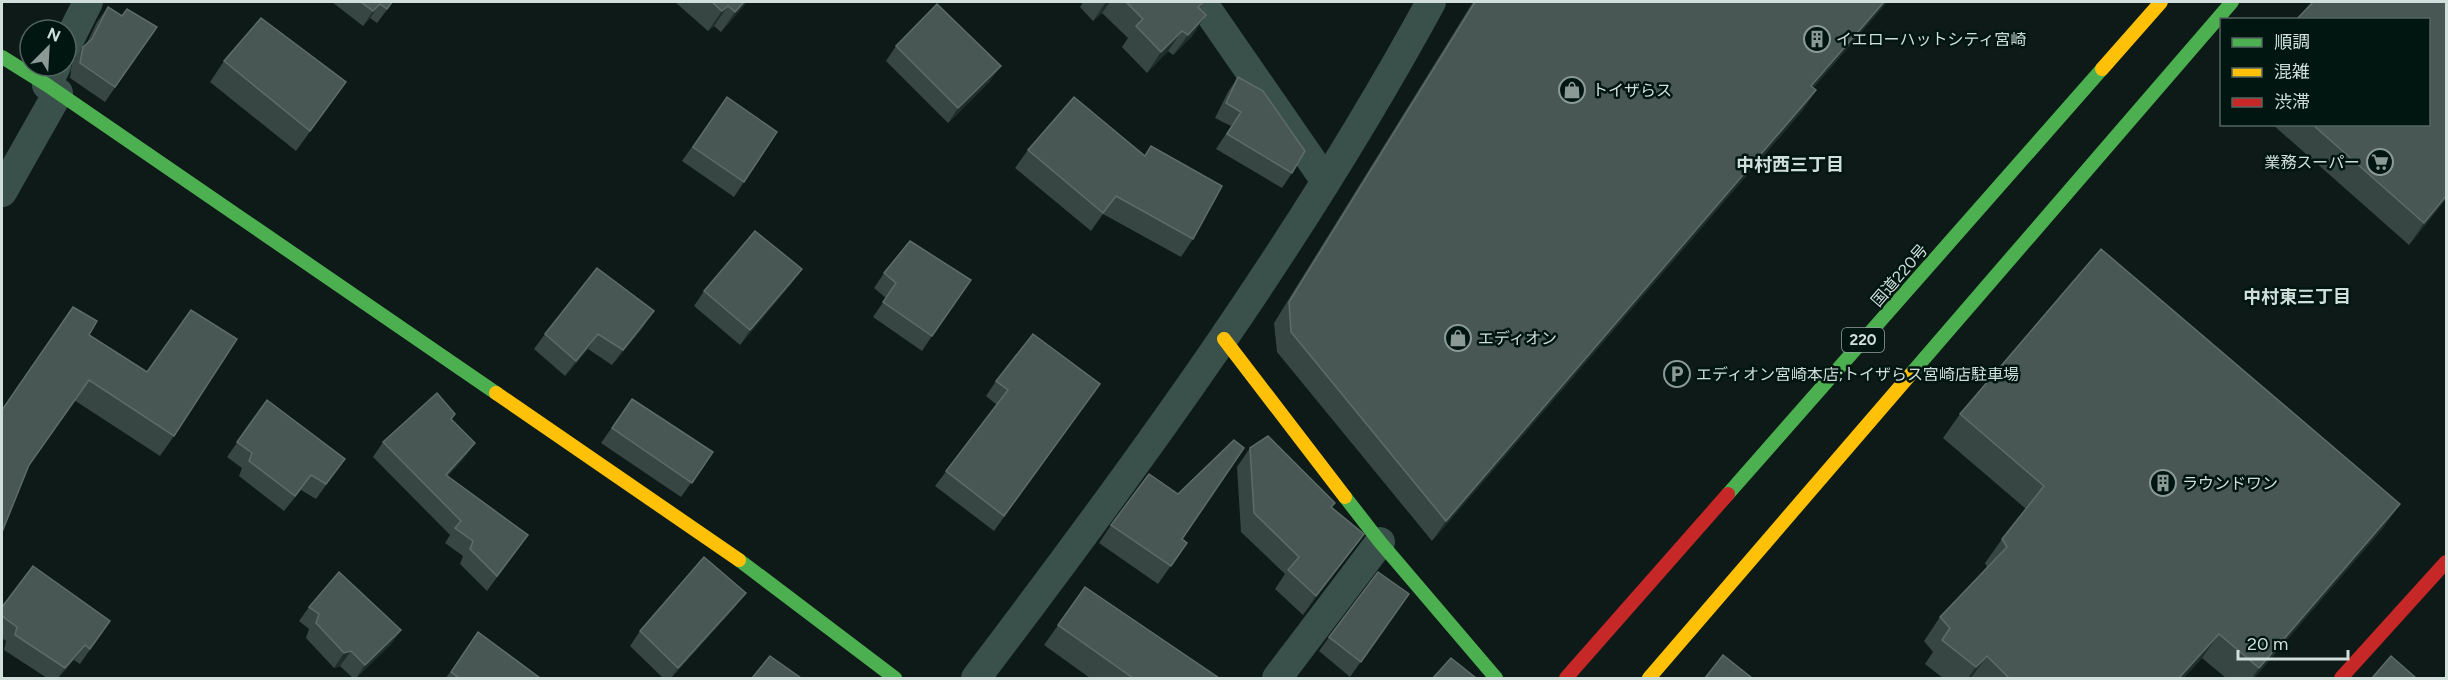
<svg xmlns="http://www.w3.org/2000/svg" width="2448" height="680" viewBox="0 0 2448 680" font-family="Figtree,'Noto Sans JP',sans-serif">
  <style>
    .lines { fill: none; stroke-linecap: round; stroke-linejoin: round }
    .street { stroke: #3a504a; stroke-width: 30 }
    .fast { stroke: #4caf50; stroke-width: 14 }
    .slow { stroke: #ffc107; stroke-width: 14 }
    .jam { stroke: #c62828; stroke-width: 14 }
    .wall { fill: #384643 }
    .shaded-wall { fill: #202e2b }
    .building { fill: #485754; stroke: #5e6c69; stroke-width: 1.5 }
    .labels { text-anchor: middle; stroke-width: 5; stroke-linejoin: round; paint-order: stroke }
    .shield { fill: #011611; stroke: #93a39e; stroke-width: 1.5 }
    .shield-label { font-size: 15px; font-weight: bold; fill: #d1dfdb }
    .poi-label { font-size: 16px; fill: #d1dfdb; stroke: #011611; text-anchor: start }
    .street-label { font-size: 16px; fill: #d1dfdb; stroke: #011611 }
    .neighbourhood-label { font-size: 18px; font-weight: bold; fill: #d1dfdb; stroke: #011611 }
  </style>
  <rect width="100%" height="100%" fill="#0d1a17"/>
  <g class="lines">
    <g class="street">
      <polyline points="1202,2 1325,180"/>
      <polyline points="66,46 88,2"/>
      <polyline points="2,192 58,93 47,85 56,66"/>
      <path d="M976 678C1140 462 1301 241 1431 2"/>
      <polyline points="1277,678 1380,542"/>
    </g>
    <g class="fast">
      <polyline points="2,57 47,85 496,393"/>
      <polyline points="1910,375 2232,2"/>
      <polyline points="1728,494 2102,69"/>
      <polyline points="1345,497 1380,542 1496,678"/>
      <polyline points="739,560 895,678"/>
    </g>
    <g class="slow">
      <polyline points="2102,69 2161,2"/>
      <polyline points="1224,339 1345,497"/>
      <polyline points="496,393 739,560"/>
      <polyline points="1649,678 1910,375"/>
    </g>
    <g class="jam">
      <polyline points="1566,678 1728,494"/>
      <polyline points="2341,678 2446,562"/>
    </g>
  </g>
  <g class="wall">
    <polygon points="332,2 393,2 377,23 370,18 363,26"/>
    <polygon points="675,2 747,2 721,32 714,26 708,31"/>
    <polygon points="1083,2 1205,2 1200,9 1206,15 1192,36 1173,55 1168,51 1147,73 1122,47 1128,38 1102,13 1093,21 1080,7"/>
    <polygon points="1473,2 1887,2 1813,88 1816,90 1802,111 1432,541 1277,352 1274,323"/>
    <polygon points="2446,2 2446,199 2409,245 2272,124 2428,124"/>
    <polygon points="108,7 122,16 157,27 105,102 70,78 72,62 83,47 87,43 97,22"/>
    <polygon points="896,46 990,81 948,123 886,61"/>
    <polygon points="224,61 346,82 296,151 210,82"/>
    <polygon points="1238,77 1292,173 1282,188 1216,149 1231,126 1215,118 1228,92"/>
    <polygon points="727,97 744,182 734,197 682,161"/>
    <polygon points="1151,146 1193,239 1181,257 1103,214 1091,231 1015,168 1028,150 1145,155"/>
    <polygon points="910,241 932,336 922,351 873,317 886,298 874,288 884,273"/>
    <polygon points="802,269 791,284 740,345 694,306 704,291"/>
    <polygon points="644,326 612,365 588,349 565,376 534,349 545,334"/>
    <polygon points="89,335 174,436 160,456 74,400 29,465 2,410"/>
    <polygon points="996,381 1100,384 994,531 935,486 997,405 986,396"/>
    <polygon points="632,399 713,452 681,497 601,443"/>
    <polygon points="267,400 345,459 316,499 301,490 284,511 239,476 242,468 227,457"/>
    <polygon points="1960,414 2400,504 2383,528 2254,678 2226,678 2202,658 2183,678 1943,678 1925,664 1933,652 1924,641 1940,617 1987,567 1985,563 2002,539 2026,509 1943,438"/>
    <polygon points="451,419 475,443 464,458 447,477 528,535 487,591 460,564 463,556 445,543 450,535 373,457 383,442"/>
    <polygon points="1250,448 1332,508 1364,534 1303,615 1275,589 1285,574 1241,532 1237,467"/>
    <polygon points="1111,525 1182,539 1187,543 1158,584 1099,543"/>
    <polygon points="1085,587 1219,678 1090,678 1044,645"/>
    <polygon points="1409,594 1350,677 1319,651 1329,637"/>
    <polygon points="2,607 110,621 80,664 74,660 58,678 47,678 4,650 6,641 2,638"/>
    <polygon points="309,607 401,630 390,645 356,678 353,678 340,666 334,668 306,638 309,629 299,621"/>
    <polygon points="735,607 671,678 663,678 630,646 640,631"/>
    <polygon points="478,632 540,678 446,678"/>
  </g>
  <g class="shaded-wall">
    <polygon points="744,2 747,2 721,32 735,12"/>
    <polygon points="1106,2 1110,2 1102,13 1093,21"/>
    <polygon points="1884,2 1887,2 1797,106 1811,86"/>
    <polygon points="380,4 370,18 363,26 373,11"/>
    <polygon points="728,6 714,26 708,31 722,11"/>
    <polygon points="1206,15 1192,36 1173,55 1188,35"/>
    <polygon points="1182,31 1168,51 1147,73 1161,52"/>
    <polygon points="1001,66 990,81 948,123 958,108"/>
    <polygon points="1816,90 1802,111 1432,541 1446,521"/>
    <polygon points="2446,196 2446,199 2409,245 2424,223"/>
    <polygon points="802,269 791,284 740,345 750,330"/>
    <polygon points="654,311 644,326 612,365 623,350"/>
    <polygon points="598,334 588,349 565,376 576,361"/>
    <polygon points="475,443 464,458 435,490 446,475"/>
    <polygon points="2400,504 2383,528 2254,678 2252,678 2259,668"/>
    <polygon points="1364,534 1351,552 1303,615 1316,596"/>
    <polygon points="746,593 735,607 670,678 678,668"/>
    <polygon points="401,630 390,645 356,678 365,665"/>
    <polygon points="2219,634 2202,658 2184,678 2179,678"/>
    <polygon points="85,645 74,660 57,678 65,668"/>
    <polygon points="351,651 340,666 334,668 344,653"/>
    <polygon points="1987,656 1971,678 1968,678 1976,667"/>
  </g>
  <g class="building">
    <polygon points="361,2 392,2 387,9 380,4 373,11"/>
    <polygon points="712,2 744,2 735,12 728,6 722,11"/>
    <polygon points="1126,2 1204,2 1198,7 1206,15 1188,35 1182,31 1161,52 1136,26 1143,19"/>
    <polygon points="1475,2 1884,2 1811,86 1816,90 1446,521 1291,332 1289,302"/>
    <polygon points="2313,2 2446,2 2446,196 2424,223 2312,124 2428,124 2428,20 2296,20"/>
    <polygon points="937,4 1001,66 958,108 896,46"/>
    <polygon points="108,7 122,16 127,9 157,27 115,87 80,63 83,47 92,39"/>
    <polygon points="261,18 346,82 310,131 224,61"/>
    <polygon points="1238,77 1263,91 1305,151 1292,173 1227,134 1241,112 1226,103"/>
    <polygon points="727,97 777,132 744,182 693,147"/>
    <polygon points="1074,97 1145,156 1151,146 1222,186 1193,239 1116,196 1103,213 1028,150"/>
    <polygon points="755,231 802,269 750,330 704,291"/>
    <polygon points="910,241 971,280 932,336 883,302 896,283 884,273"/>
    <polygon points="2101,249 2400,504 2259,668 2219,634 2179,678 2009,678 1987,656 1976,667 1942,640 1950,628 1940,617 2007,547 2002,539 2044,486 1960,414"/>
    <polygon points="597,268 654,311 623,350 598,334 576,361 545,334"/>
    <polygon points="73,307 97,321 89,335 147,372 191,310 237,339 174,436 89,380 29,465 2,532 2,410"/>
    <polygon points="1033,334 1100,384 1004,516 946,471 1008,390 996,381"/>
    <polygon points="437,393 455,414 451,419 475,443 446,475 528,535 497,576 470,549 473,541 455,528 461,521 383,442"/>
    <polygon points="632,399 713,452 692,483 612,428"/>
    <polygon points="267,400 345,459 326,484 311,475 295,496 249,461 252,453 237,442"/>
    <polygon points="1268,436 1335,503 1331,507 1364,534 1316,596 1288,570 1299,557 1254,513 1250,448"/>
    <polygon points="1234,440 1244,448 1182,539 1187,543 1171,566 1111,525 1149,474 1178,494"/>
    <polygon points="704,557 746,593 678,668 640,631"/>
    <polygon points="33,566 110,621 90,649 85,645 65,668 15,635 17,627 2,616 2,607"/>
    <polygon points="339,572 401,630 365,665 351,651 344,653 316,623 319,614 309,607"/>
    <polygon points="1378,572 1409,594 1361,662 1329,637"/>
    <polygon points="1085,587 1219,678 1133,678 1058,625"/>
    <polygon points="478,632 540,678 459,678 451,672"/>
    <polygon points="1723,655 1752,678 1705,678"/>
    <polygon points="770,656 801,678 752,678"/>
    <polygon points="2391,656 2416,678 2372,678"/>
    <polygon points="1451,658 1476,678 1433,678"/>
  </g>
  <defs>
    <symbol id="building-ring" viewBox="-11 -11 22 22"><circle r="9.5" fill="#011611" stroke="#8c9a96" stroke-width="1.5"/><path d="M-4-6H4V6H1V3H-1V6H-4ZM-2.5-4.3h1.7v1.8h-1.7ZM.8-4.3h1.7v1.8H.8ZM-2.5-1h1.7V.8h-1.7ZM.8-1h1.7V.8H.8Z" fill="#8c9a96"/></symbol>
    <symbol id="shop-ring" viewBox="-11 -11 22 22"><circle r="9.5" fill="#011611" stroke="#8c9a96" stroke-width="1.5"/><path d="M-5-2.5h2.3a2.7 3.5 0 0 1 5.4 0H5L5.5 6h-11ZM-1.5-2.5h3a1.5 2.3 0 0 0-3 0Z" fill="#8c9a96"/></symbol>
    <symbol id="supermarket-ring" viewBox="-11 -11 22 22"><circle r="9.5" fill="#011611" stroke="#8c9a96" stroke-width="1.5"/><path d="M-6-5.5h2.5l.6 2H6L4.5 2H-2.5L-4.4-4H-6ZM-1.5 3.2a1.3 1.3 0 1 0 .1 0ZM3 3.2a1.3 1.3 0 1 0 .1 0Z" fill="#8c9a96"/></symbol>
    <symbol id="parking-ring" viewBox="-11 -11 22 22"><circle r="9.5" fill="#011611" stroke="#8c9a96" stroke-width="1.5"/><path d="M-3.5-5.5H1a3.5 3.5 0 0 1 0 7H-1V5.5H-3.5ZM-1-3.4V-.6H.8a1.4 1.4 0 0 0 0-2.8Z" fill="#8c9a96"/></symbol>
  </defs>
  <g fill-rule="evenodd">
    <use href="#building-ring" x="1802" y="24" width="30" height="30"/>
    <use href="#shop-ring" x="1557" y="75" width="30" height="30"/>
    <use href="#supermarket-ring" x="2365" y="147" width="30" height="30"/>
    <use href="#shop-ring" x="1443" y="323" width="30" height="30"/>
    <use href="#parking-ring" x="1662" y="359" width="30" height="30"/>
    <use href="#building-ring" x="2148" y="468" width="30" height="30"/>
  </g>
  <g class="labels">
    <rect class="shield" x="1842" y="328" width="42" height="24" rx="4.5"/>
    <g class="shield-label">
      <text x="1863" y="345">220</text>
    </g>
    <g class="poi-label">
      <text x="1836" y="45">イエローハットシティ宮崎</text>
      <text x="1592" y="96">トイザらス</text>
      <text x="2360" y="168" text-anchor="end">業務スーパー</text>
      <text x="1478" y="344">エディオン</text>
      <text x="1696" y="380">エディオン宮崎本店;トイザらス宮崎店駐車場</text>
      <text x="2182" y="489">ラウンドワン</text>
    </g>
    <g class="street-label">
      <text transform="translate(1899 275) rotate(-49)" y="6">国道220号</text>
    </g>
    <g class="neighbourhood-label">
      <text x="1790" y="171">中村西三丁目</text>
      <text x="2297" y="303">中村東三丁目</text>
    </g>
  </g>
  <rect width="2448" height="680" fill="none" stroke="#d1dfdb" stroke-width="6"/>
  <rect x="2220" y="18" width="210" height="108" fill="#011611" stroke="#546662" stroke-width="1.5"/>
  <rect x="2232" y="38" width="30" height="9" fill="#4caf50" stroke="#546662" stroke-width="1.5"/>
  <text x="2274" y="48" font-size="18" fill="#d1dfdb">順調</text>
  <rect x="2232" y="68" width="30" height="9" fill="#ffc107" stroke="#546662" stroke-width="1.5"/>
  <text x="2274" y="78" font-size="18" fill="#d1dfdb">混雑</text>
  <rect x="2232" y="98" width="30" height="9" fill="#c62828" stroke="#546662" stroke-width="1.5"/>
  <text x="2274" y="108" font-size="18" fill="#d1dfdb">渋滞</text>
  <g transform="translate(48 48) rotate(24)"><circle r="28" fill="#011611" stroke="#546662" stroke-width="1.5"/>
  <path d="M0-4.5L10 22L0 15L-10 22Z" fill="#8c9a96"/>
  <text y="-9" font-size="16" font-weight="bold" text-anchor="middle" fill="#d1dfdb">N</text>
  </g>
  <path d="M2238 650v9h110v-9" fill="none" stroke="#d1dfdb" stroke-width="3"/>
  <text x="2247" y="650" font-size="18" fill="#d1dfdb" stroke="#011611" stroke-width="4.5" paint-order="stroke">20 m</text>
</svg>
